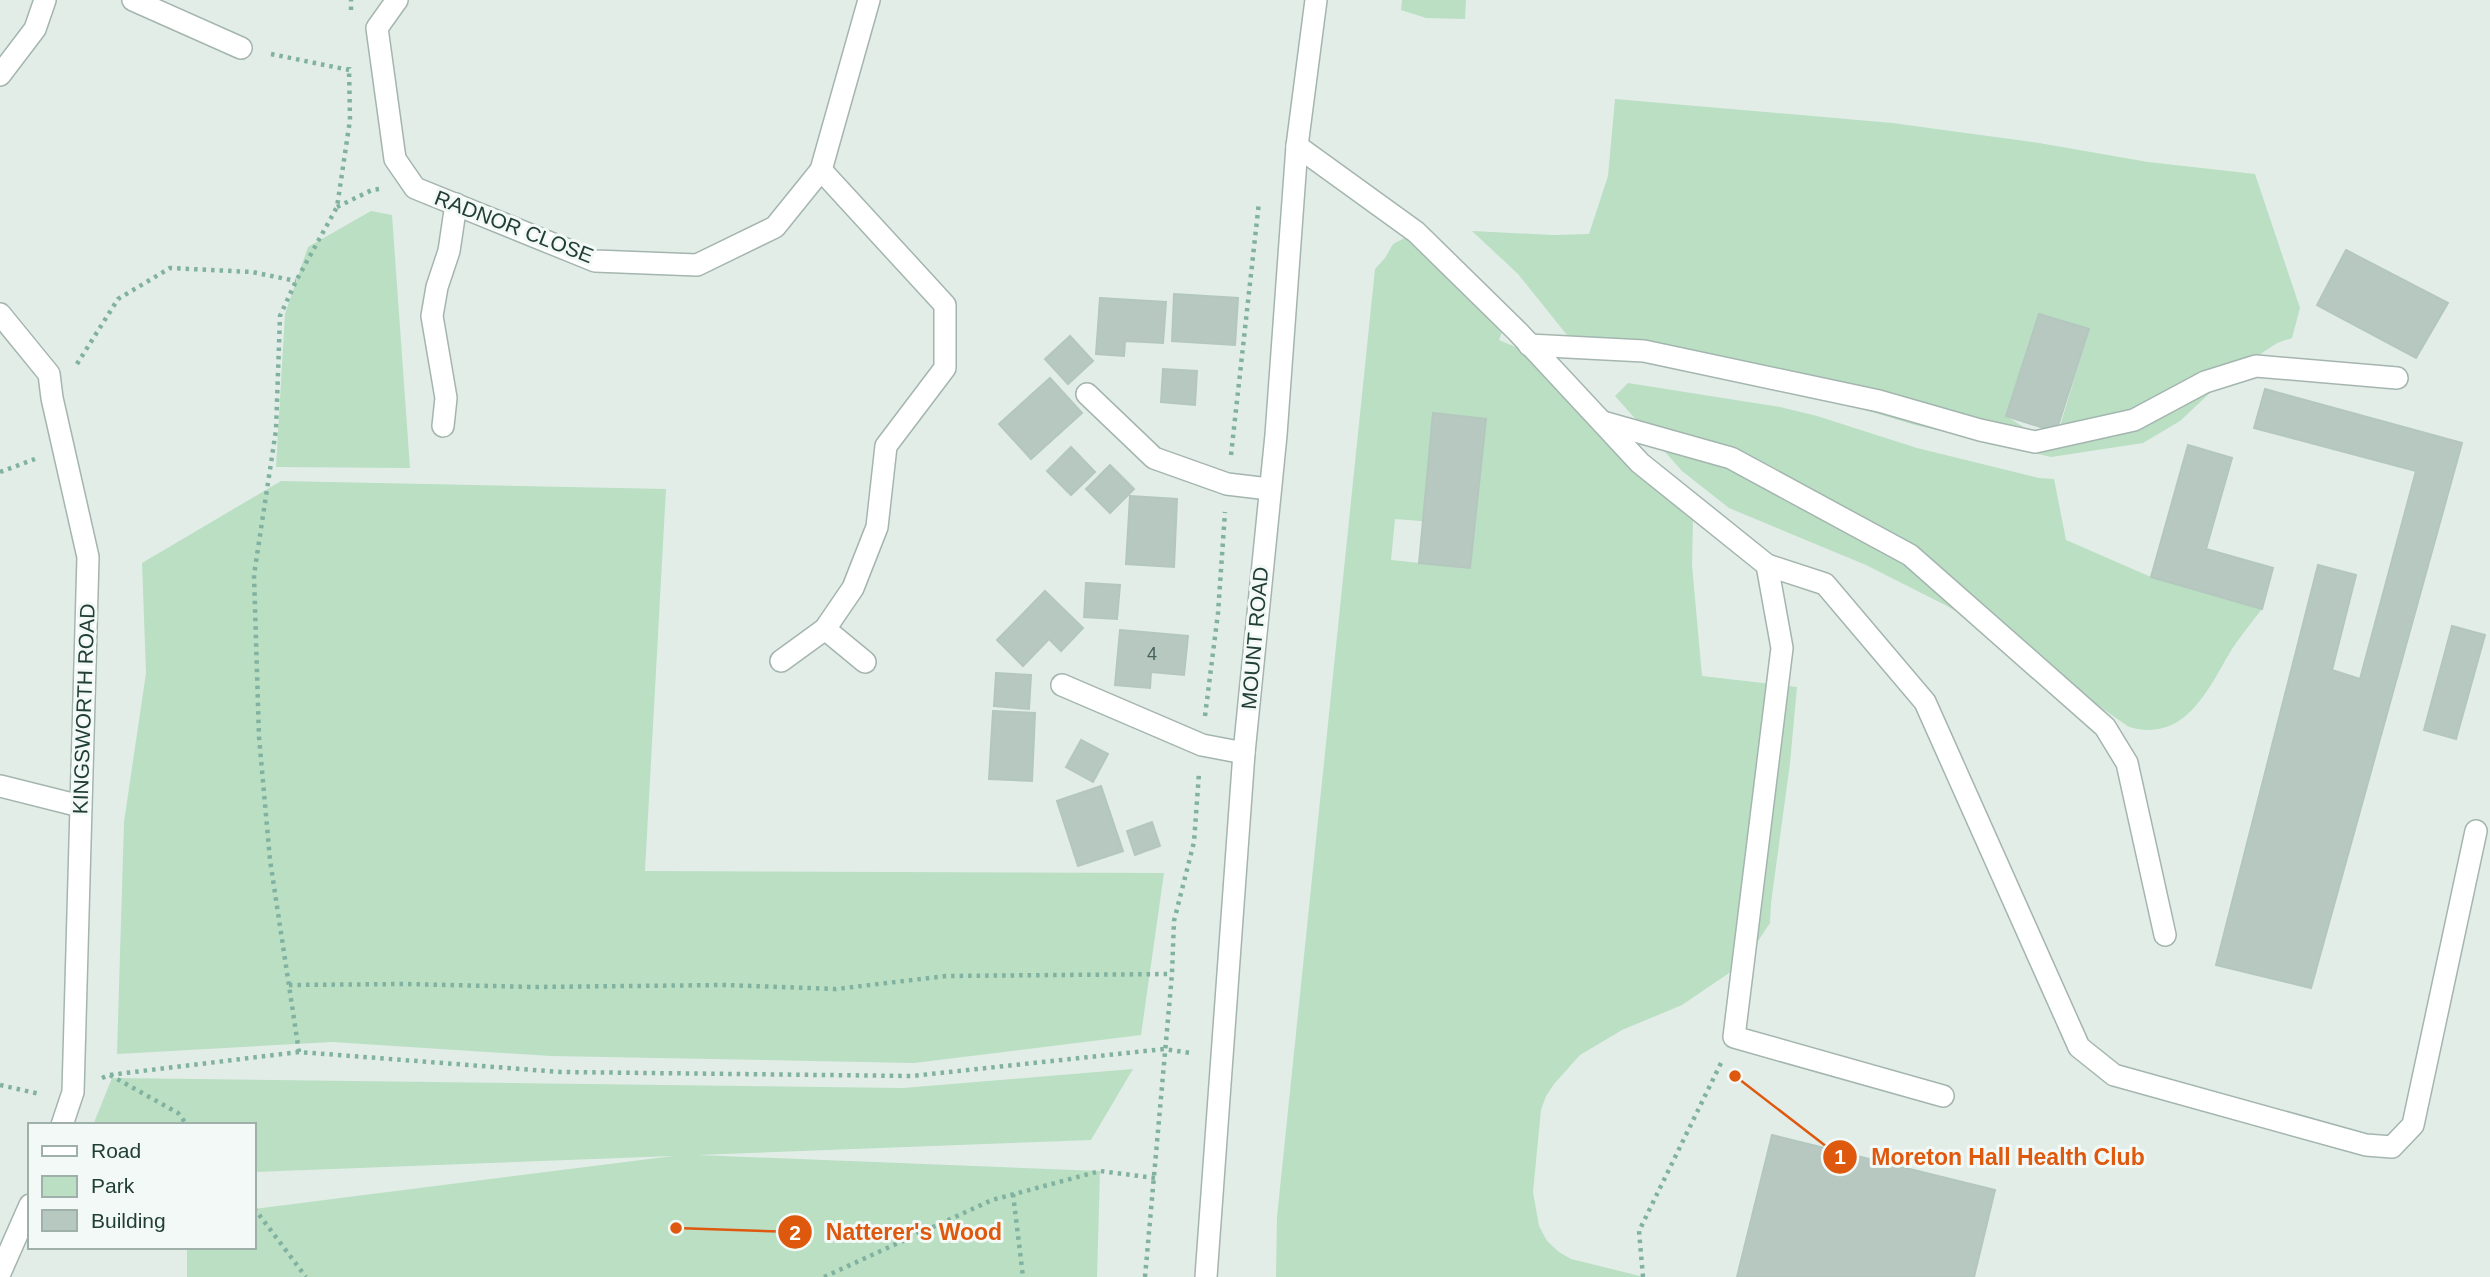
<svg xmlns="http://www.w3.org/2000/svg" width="2490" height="1277" viewBox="0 0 2490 1277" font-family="Arial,sans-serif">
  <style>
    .green { fill: #badfc3; fill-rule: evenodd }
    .building { fill: #b7c8c1; stroke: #b4c7bf; stroke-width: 2 }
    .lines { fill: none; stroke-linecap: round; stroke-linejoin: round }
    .minor-casing { stroke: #a4b5af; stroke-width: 24 }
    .path { stroke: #81b2a1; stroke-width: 4.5; stroke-dasharray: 3.5 5; stroke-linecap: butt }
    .minor { stroke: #fff; stroke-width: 21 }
    .labels { text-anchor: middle; stroke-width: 6; stroke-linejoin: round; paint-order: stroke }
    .number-label { font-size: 18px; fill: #466159 }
    .street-label { font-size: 21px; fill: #213f36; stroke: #f3f9f6 }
    .leader { fill: none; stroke: #de580e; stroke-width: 2.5 }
    .callout-dot { fill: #de580e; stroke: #f3f9f6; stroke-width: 2.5 }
    .mark-label { font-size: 21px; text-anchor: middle; font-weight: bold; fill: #fff }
    .callout-label { font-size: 23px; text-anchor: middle; font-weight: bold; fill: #de580e; stroke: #f3f9f6; stroke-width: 6; stroke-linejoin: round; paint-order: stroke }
  </style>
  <rect width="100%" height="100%" fill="#e2ede8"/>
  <g class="green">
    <polygon points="1402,0 1466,0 1465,19 1426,18 1401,10"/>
    <path d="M1615 99 1892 123 2039 143 2148 162 2255 174 2300 308 2292 338 2277 343 2229 375 2180 421 2143 443 2051 457 1915 425 1792 388 1591 353 1567 335 1518 274 1472 231 1553 235 1589 234 1608 176ZM2039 314 2089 330 2054 446 2006 416Z"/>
    <polygon points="371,211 392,215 410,468 276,467 285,314 308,247"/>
    <path d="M1416 232 1507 318 1499 340 1546 360 1693 518 1692 565 1702 676 1797 687 1790 763 1771 903 1770 923 1748 956 1732 971 1682 1005 1622 1030 1580 1055 1554 1084 1546 1096 1541 1110 1533 1192 1539 1226 1547 1241 1559 1252 1571 1259 1644 1277H1276L1277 1217 1375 269 1385 258 1393 244ZM1444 415 1486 419 1470 568 1391 560 1395 519 1433 522Z"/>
    <path d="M1628 383 1780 407 1817 416 1917 448 2039 478 2054 479 2066 540 2151 577 2262 609C2252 622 2241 635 2232 649 2208 689 2186 743 2129 727L1988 629 1945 605 1866 565 1729 508 1682 471 1615 396Z"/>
    <polygon points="281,481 666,489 645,871 1164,873 1141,1035 914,1063 551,1056 332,1042 117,1054 124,822 146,673 142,563"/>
    <polygon points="1133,1069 1091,1140 698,1155 1100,1171 1097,1277 187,1277 187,1247 254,1247 254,1209 673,1156 254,1172 254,1125 93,1125 112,1078 903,1088"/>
  </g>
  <g class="building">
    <polygon points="2346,250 2448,303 2416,358 2317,305"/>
    <polygon points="1174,294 1238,298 1235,345 1172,341"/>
    <polygon points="1100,298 1166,302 1163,343 1125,341 1124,356 1096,354"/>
    <polygon points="2039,314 2089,329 2056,432 2006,416"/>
    <polygon points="1070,336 1093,361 1068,384 1045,359"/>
    <polygon points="1163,369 1197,371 1195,405 1161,402"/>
    <polygon points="1050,378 1082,413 1031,459 999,424"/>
    <polygon points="2265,389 2462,443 2311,988 2216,965 2318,565 2356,575 2332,670 2360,679 2416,471 2254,428"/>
    <polygon points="1433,413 1486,419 1470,568 1419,563"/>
    <polygon points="2188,445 2232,458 2206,549 2273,568 2262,609 2151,577"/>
    <polygon points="1071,447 1095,472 1071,495 1047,471"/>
    <polygon points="1110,465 1134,489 1110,513 1086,489"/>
    <polygon points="1130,496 1177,499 1174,567 1126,564"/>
    <polygon points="1086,583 1120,585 1117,619 1084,617"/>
    <polygon points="1045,591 1083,628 1061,651 1049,639 1023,666 997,640"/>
    <polygon points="2452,626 2485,635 2456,739 2424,730"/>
    <polygon points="1120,630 1188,636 1184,675 1151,672 1150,688 1115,685"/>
    <polygon points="996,673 1031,675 1029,709 994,706"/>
    <polygon points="993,711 1035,713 1032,781 989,779"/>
    <polygon points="1081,740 1108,754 1093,782 1066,767"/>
    <polygon points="1101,786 1123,851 1078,866 1057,801"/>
    <polygon points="1152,822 1160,846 1135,855 1127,831"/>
    <polygon points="1772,1135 1995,1190 1974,1277 1737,1277"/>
  </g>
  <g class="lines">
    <defs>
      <g id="minor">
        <polyline points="133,0 241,48"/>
        <polyline points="397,0 377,28 395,159 415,188 595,261 697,265 775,227 821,170 869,0"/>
        <polyline points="0,75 35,29 45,0"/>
        <polyline points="1297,146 1416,232 1518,332 1640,463 1767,565 1825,584 1925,702 2079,1047 2114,1075 2366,1145 2392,1147 2413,1125 2476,831"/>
        <polyline points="821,170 945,305 945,368 886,446 877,527 853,588 825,629"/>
        <polyline points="0,314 49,374 52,398 88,557 73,1092 62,1125"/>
        <polyline points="1529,345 1644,351 1879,401 1980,430 2035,442 2134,420 2205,382 2256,366 2397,378"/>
        <polyline points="1087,394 1154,458 1227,484 1269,489"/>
        <polyline points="1603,422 1731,458 1910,555 2105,727 2127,763 2165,935"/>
        <polyline points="443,426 446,398 432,316 437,287 449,251 456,204"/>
        <polyline points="1767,565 1782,648 1734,1037 1943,1096"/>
        <polyline points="781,661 825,629 865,662"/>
        <polyline points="1062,685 1202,745 1244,753"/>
        <polyline points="0,786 80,806"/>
        <polyline points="0,1273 30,1205"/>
        <polyline points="1206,1277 1244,753 1276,435 1297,146 1316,0"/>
      </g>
    </defs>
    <use href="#minor" class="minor-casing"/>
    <g class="path">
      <polyline points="351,10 351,0"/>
      <polyline points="271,54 349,70"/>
      <polyline points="337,207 372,190 379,189"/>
      <polyline points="77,364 118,299 170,268 252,272 296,281"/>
      <polyline points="1231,455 1259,202"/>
      <polyline points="0,472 35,459"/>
      <polyline points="1205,716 1218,613 1225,512"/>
      <polyline points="289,985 405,984 535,987 724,985 836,989 946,976 1172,974"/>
      <polyline points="299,1052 270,860 259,737 254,575 276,430 280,316 296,281 337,207 350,120 349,67"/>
      <polyline points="110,1075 178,1113 187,1125"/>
      <polyline points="102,1078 109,1075 299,1052 560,1072 912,1076 1164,1049 1191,1053"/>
      <polyline points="0,1085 40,1094"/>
      <polyline points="1013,1194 1023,1277"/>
      <polyline points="254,1208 306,1277"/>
      <polyline points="824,1277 992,1200 1100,1171 1155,1178"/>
      <polyline points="1145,1277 1172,974 1174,921 1194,842 1199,773"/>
      <polyline points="1643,1277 1639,1231 1721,1063"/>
    </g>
    <use href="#minor" class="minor"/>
  </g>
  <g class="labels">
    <g class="number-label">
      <text x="1152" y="660">4</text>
    </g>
    <g class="street-label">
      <text transform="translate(514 227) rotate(21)" y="7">RADNOR CLOSE</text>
      <text transform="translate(1255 638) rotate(-85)" y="7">MOUNT ROAD</text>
      <text transform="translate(84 709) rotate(-88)" y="7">KINGSWORTH ROAD</text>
    </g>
  </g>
  <path class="leader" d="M1735 1076L1840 1157M676 1228L795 1232"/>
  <g class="callout-dot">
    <circle cx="1735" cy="1076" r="7"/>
    <circle cx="676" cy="1228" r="7"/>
    <circle cx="1840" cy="1157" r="18"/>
    <circle cx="795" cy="1232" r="18"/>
  </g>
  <g class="mark-label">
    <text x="1840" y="1164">1</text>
    <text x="795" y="1240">2</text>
  </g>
  <g class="callout-label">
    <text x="2008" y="1165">Moreton Hall Health Club</text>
    <text x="914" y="1240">Natterer's Wood</text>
  </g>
  <rect x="28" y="1123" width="228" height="126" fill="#f3f9f6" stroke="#9fafa9" stroke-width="2"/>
  <rect x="42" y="1146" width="35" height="10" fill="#ffffff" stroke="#9fafa9" stroke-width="2"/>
  <text x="91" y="1158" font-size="21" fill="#213f36">Road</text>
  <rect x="42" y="1176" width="35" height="21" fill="#badfc3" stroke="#9fafa9" stroke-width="2"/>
  <text x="91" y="1193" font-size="21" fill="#213f36">Park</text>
  <rect x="42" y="1210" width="35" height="21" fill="#b7c8c1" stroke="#9fafa9" stroke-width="2"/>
  <text x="91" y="1228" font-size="21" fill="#213f36">Building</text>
</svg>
